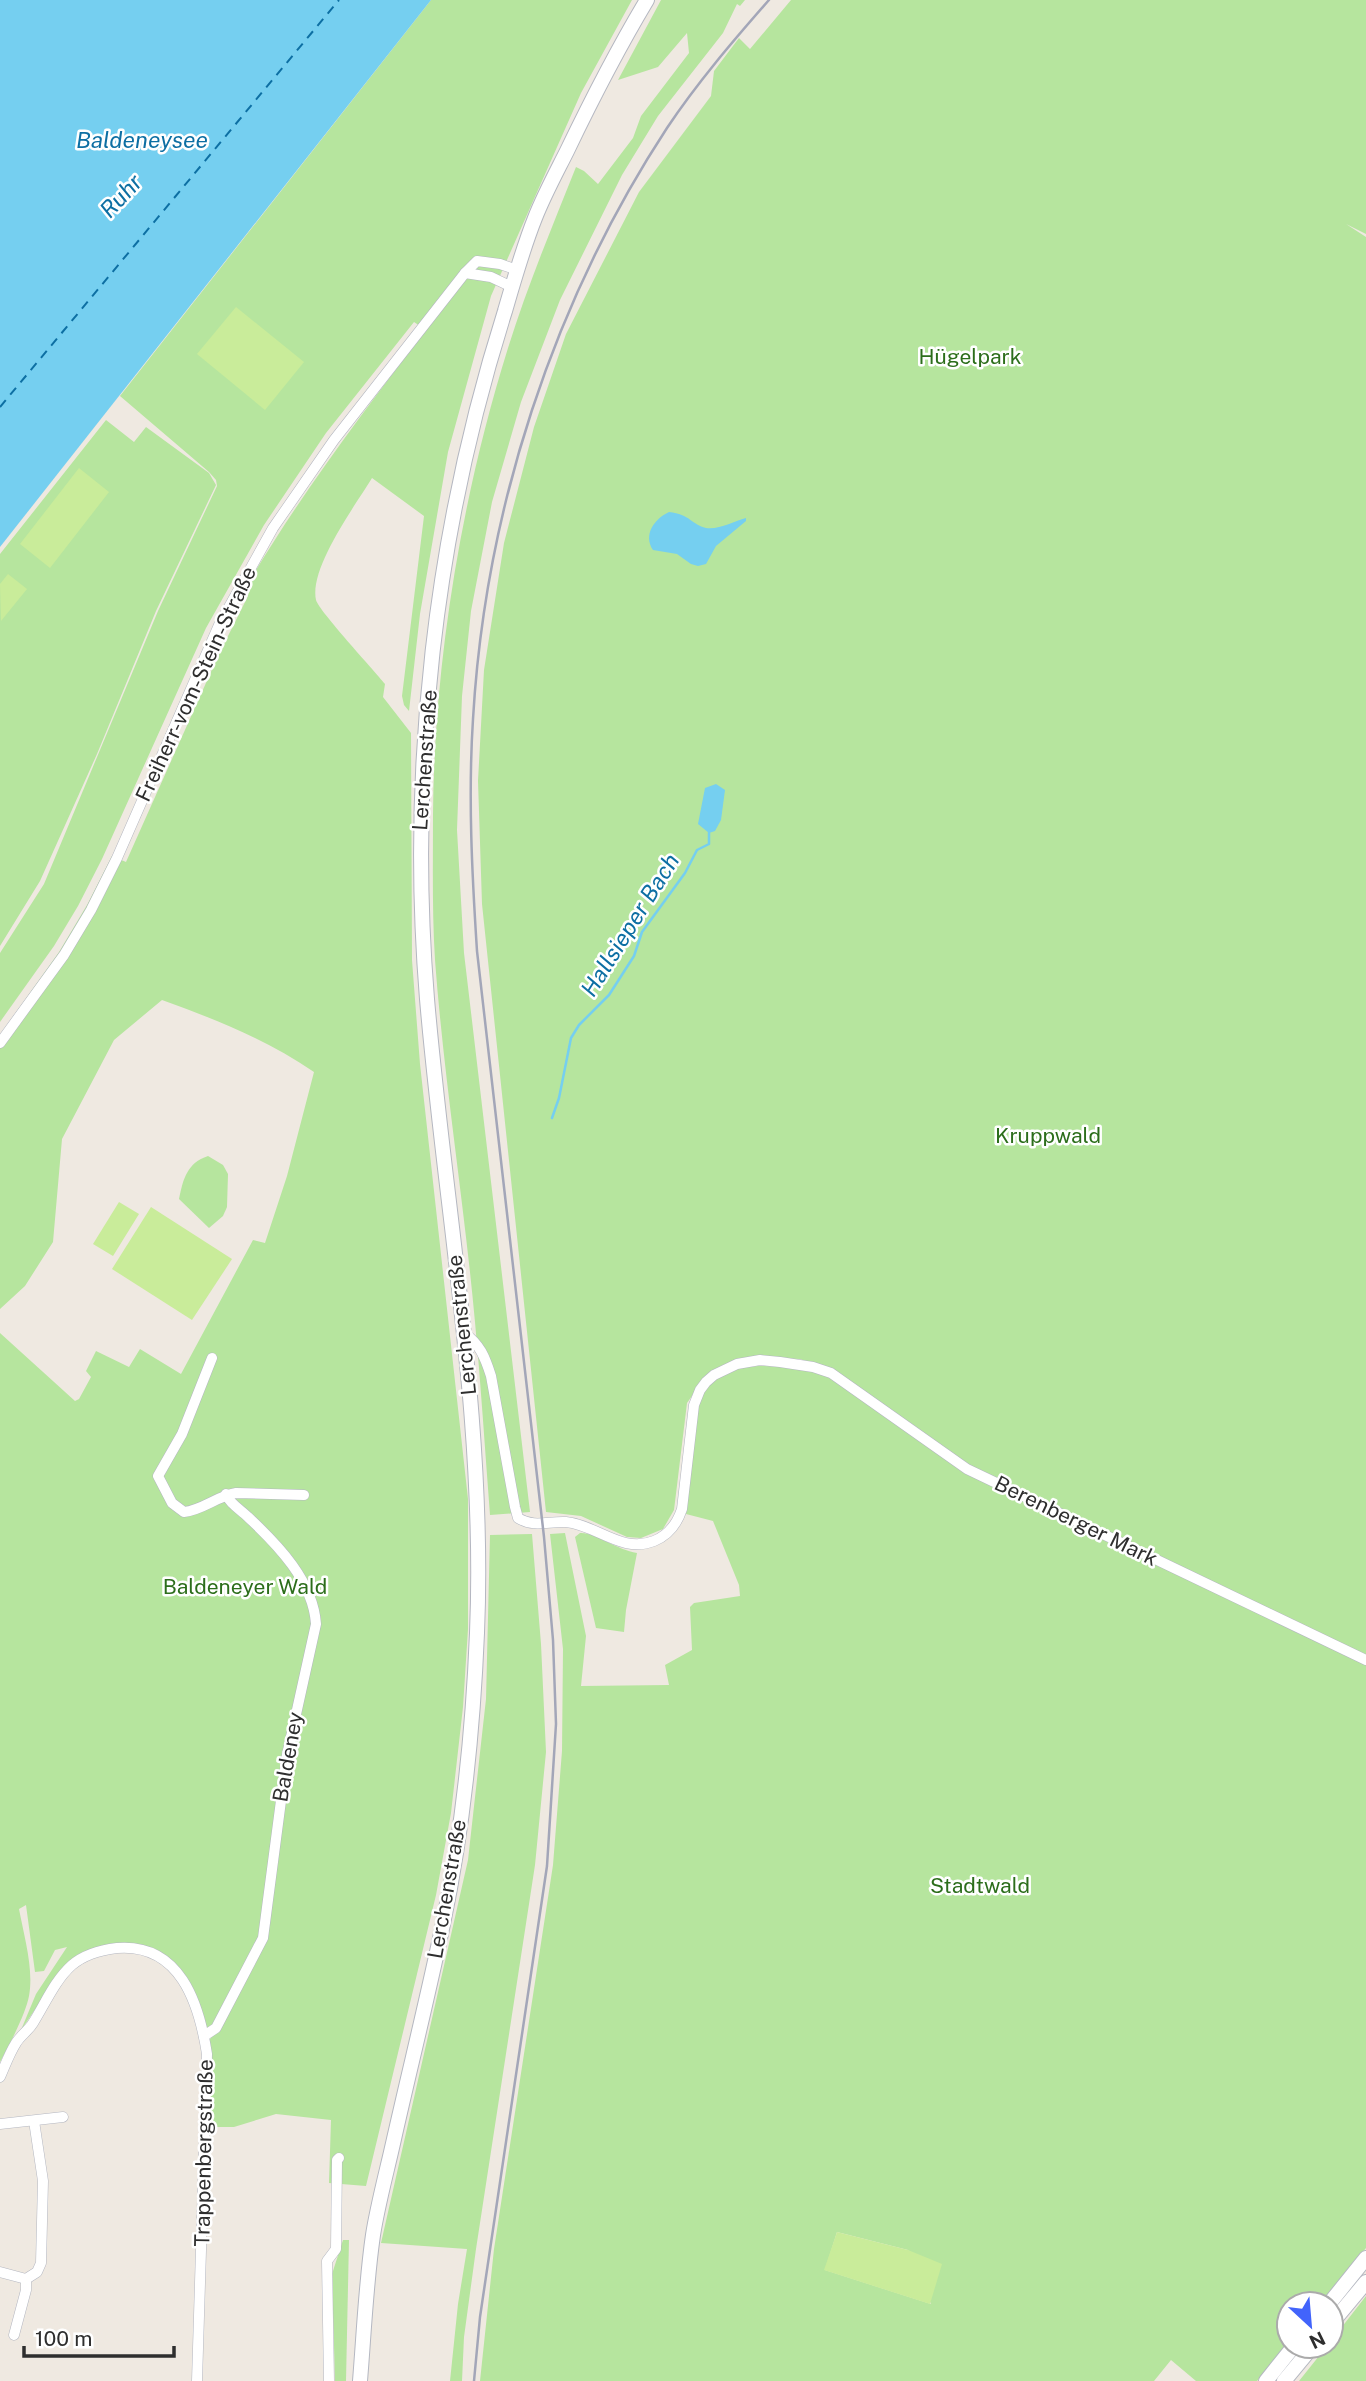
<svg xmlns="http://www.w3.org/2000/svg" width="1366" height="2381" viewBox="0 0 1366 2381" font-family="'Public Sans',sans-serif">
  <style>
    .green { fill: #b6e59e; fill-rule: evenodd }
    .pitch { fill: #c9ec9a }
    .water { fill: #75cff0 }
    .lines { fill: none; stroke-linecap: round; stroke-linejoin: round }
    .stream { stroke: #75cff0; stroke-width: 2.5 }
    .ferry { stroke: #0d6fa3; stroke-width: 2; stroke-dasharray: 9 7; stroke-linecap: butt }
    .street-casing { stroke: #b4b7c1; stroke-width: 11 }
    .secondary-casing { stroke: #b4b7c1; stroke-width: 16 }
    .street { stroke: #fff; stroke-width: 10 }
    .secondary { stroke: #fff; stroke-width: 14 }
    .rail { stroke: #a3a6b8; stroke-width: 2.5 }
    .labels { text-anchor: middle; stroke-width: 5; stroke-linejoin: round; paint-order: stroke }
    .park-label { font-size: 21px; fill: #2c6e1b; stroke: #fff }
    .street-label { font-size: 21px; fill: #2e2e2e; stroke: #fff }
    .water-label { font-size: 23px; font-style: italic; fill: #0d6fa3; stroke: #fff }
  </style>
  <rect width="100%" height="100%" fill="#efe9e1"/>
  <g class="green">
    <path d="M431 0H632L581 93 491 296 448 452 420 614 409 711 404 705 402 696 424 516 372 478C355 506 309 568 316 600 319 611 374 670 385 684L383 697 411 733 412 960 420 1064 468 1499V1629L463 1707 451 1813 436 1895 366 2186 329 2183 331 2120 276 2114 234 2127H209L210 2039 222 2024 205 2032 201 2015 161 1956 101 1949 51 1986 21 2030 36 1994 67 1947 55 1950 44 1971 35 1972 26 1905 19 1909C24 1936 34 1969 29 1996 26 2013 9 2046 0 2062V1333L75 1401 79 1399 91 1377 86 1371 96 1351 129 1367 140 1349 181 1374 253 1240 265 1243 287 1176 314 1072C267 1040 215 1019 162 1000L114 1040 62 1139 53 1242 25 1286 0 1309V1035L59 952 87 905 112 856 126 862 218 656 248 596 243 592C297 499 361 415 426 330L414 322 326 433 264 525 206 628 102 859 78 906 54 946 0 1022V953L44 884 158 611 217 486 216 480 209 472 120 396Z"/>
    <path d="M661 0H745L740 6 737 4 723 33 658 116 622 175 560 300 521 402 492 502 471 611 462 696 457 830 464 953 530 1512 490 1515C485 1451 481 1386 475 1322 464 1201 444 1081 435 960 432 912 433 863 433 815 434 661 462 495 508 348 527 287 552 227 576 167L584 171 598 184 633 138 641 116 689 53 687 33 658 67 618 80Z"/>
    <path d="M791 0H1366V234L1346 224 1366 237V2248L1320 2304H1289V2343L1257 2381H1196L1171 2360 1154 2381H480L494 2249 553 1865 562 1751 563 1649 550 1534 565 1533 586 1636 581 1686 669 1685 665 1665 692 1650 690 1607 694 1603 740 1596 739 1585 713 1521 686 1514C689 1488 691 1463 694 1438 695 1428 695 1416 697 1406 710 1352 787 1365 825 1375L968 1466 837 1373 800 1359 759 1358 699 1386 687 1403 674 1510 663 1529 641 1538 627 1537 581 1516 546 1512 482 904 478 781 484 670 504 543 534 427 566 334 639 192 711 96 714 71 739 38 750 49ZM837 2232 908 2250 931 2304 825 2270Z"/>
    <polygon points="106,420 134,442 146,427 209,473 216,485 156,611 97,754 40,881 0,946 0,554"/>
    <path d="M208 1156 223 1165 228 1174 227 1207 223 1216 209 1228 179 1199C183 1179 187 1163 208 1156Z"/>
    <path d="M580 1533C595 1532 617 1550 637 1553L626 1610 624 1632 596 1628 575 1537Z"/>
    <polygon points="532,1534 541,1644 546,1752 535,1865 476,2249 464,2337 462,2381 450,2381 458,2304 467,2249 381,2243 468,1860 486,1699 490,1535"/>
    <polygon points="343,2240 349,2240 346,2381 335,2381 332,2274"/>
    <polygon points="1366,2296 1366,2381 1299,2381 1327,2346 1331,2346 1331,2341"/>
  </g>
  <g class="pitch">
    <polygon points="236,307 304,362 265,410 197,354"/>
    <polygon points="79,468 109,492 50,568 20,544"/>
    <polygon points="8,574 27,589 1,621 0,584"/>
    <polygon points="119,1202 139,1214 113,1256 93,1244"/>
    <polygon points="151,1207 232,1259 192,1320 112,1269"/>
    <polygon points="837,2232 908,2250 942,2264 930,2304 824,2270"/>
  </g>
  <g class="water">
    <polygon points="0,0 431,0 0,547"/>
    <path d="M669 512C690 514 692 525 706 528 719 530 734 521 746 518V521L716 546 706 564 698 566 691 564 677 554 653 550C643 535 654 519 669 512Z"/>
    <polygon points="716,784 725,790 721,820 715,831 709,833 698,824 705,788"/>
  </g>
  <g class="lines">
    <polyline class="stream" points="552,1118 559,1098 571,1038 579,1025 609,995 634,956 642,932 685,873 697,850 709,844 709,833"/>
    <polyline class="ferry" points="0,407 339,0"/>
    <defs>
      <g id="street">
        <polyline points="465,273 491,277 512,287"/>
        <polyline points="0,1043 64,955 91,910 117,858 219,625 273,528 334,440 465,273 477,261 500,264 517,270"/>
        <path d="M463 1332C480 1344 485 1357 491 1376L515 1507 518 1518C534 1528 548 1521 566 1522 597 1525 622 1554 654 1541 669 1535 677 1524 682 1509L694 1405 700 1390 706 1382 714 1375 737 1364 760 1360 780 1362 813 1367 831 1373 967 1469 1366 1660"/>
        <path d="M212 1358 182 1434 158 1476 172 1503 184 1512C203 1510 217 1496 236 1493L304 1495"/>
        <path d="M204 2036 216 2028 263 1938 287 1755 316 1624C313 1581 278 1545 248 1517 241 1510 229 1503 226 1494"/>
        <path d="M0 2077C5 2066 9 2054 16 2043 20 2036 28 2031 33 2023 45 2004 55 1980 72 1965 85 1954 100 1950 117 1948 180 1943 199 2003 207 2054L197 2381"/>
        <polyline points="0,2124 63,2117"/>
        <polyline points="0,2272 26,2279 37,2272 41,2263 43,2181 34,2121"/>
        <polyline points="14,2335 26,2290 26,2279"/>
        <polyline points="329,2381 327,2261 336,2249 337,2160 339,2158"/>
      </g>
      <g id="secondary">
        <polyline points="1329,2304 1366,2258"/>
        <polyline points="1331,2324 1366,2282"/>
        <path d="M360 2381C364 2332 366 2283 373 2235 378 2203 387 2171 394 2139 410 2068 428 1996 443 1924 463 1829 473 1730 477 1633 486 1421 445 1210 427 999 408 768 435 532 505 311 514 280 523 248 535 218 544 195 556 173 567 151 592 99 617 50 647 0"/>
        <polyline points="1266,2381 1294,2346"/>
        <polyline points="1284,2381 1313,2346"/>
      </g>
    </defs>
    <use href="#street" class="street-casing"/>
    <use href="#secondary" class="secondary-casing"/>
    <use href="#street" class="street"/>
    <use href="#secondary" class="secondary"/>
    <path class="rail" d="M474 2381 480 2317 547 1866 556 1724 553 1640 544 1537 477 951C472 874 468 796 473 719 485 511 553 302 667 128 697 83 733 41 769 0"/>
  </g>
  <g class="labels">
    <g class="park-label">
      <text x="970" y="364">Hügelpark</text>
      <text x="1048" y="1143">Kruppwald</text>
      <text x="245" y="1594">Baldeneyer Wald</text>
      <text x="980" y="1893">Stadtwald</text>
    </g>
    <g class="street-label">
      <text transform="translate(196 684) rotate(-65)" y="7">Freiherr-vom-Stein-Straße</text>
      <text transform="translate(425 760) rotate(-86)" y="7">Lerchenstraße</text>
      <text transform="translate(462 1325) rotate(-96)" y="7">Lerchenstraße</text>
      <text transform="translate(1076 1521) rotate(26)" y="7">Berenberger Mark</text>
      <text transform="translate(288 1757) rotate(-80)" y="7">Baldeney</text>
      <text transform="translate(447 1889) rotate(-80)" y="7">Lerchenstraße</text>
      <text transform="translate(204 2153) rotate(-89)" y="7">Trappenbergstraße</text>
    </g>
    <g class="water-label">
      <text x="142" y="148">Baldeneysee</text>
      <text transform="translate(121 196) rotate(-47)" y="8">Ruhr</text>
      <text transform="translate(630 925) rotate(-58)" y="8">Hallsieper Bach</text>
    </g>
  </g>
  <g transform="translate(1310 2325) rotate(154)"><circle r="33" fill="#ffffff" stroke="#ababab" stroke-width="2"/>
  <path d="M0-5L12 26L0 18L-12 26Z" fill="#4264fb"/>
  <text y="-10" font-size="19" font-weight="bold" text-anchor="middle" fill="#2e2e2e">N</text>
  </g>
  <path d="M24 2346v10h150v-10" fill="none" stroke="#2e2e2e" stroke-width="3.5"/>
  <text x="35" y="2346" font-size="21" fill="#2e2e2e" stroke="#ffffff" stroke-width="5" paint-order="stroke">100 m</text>
</svg>
